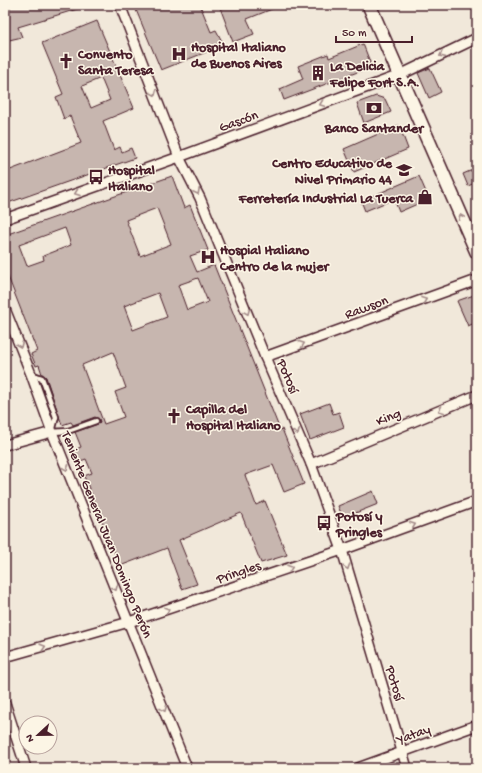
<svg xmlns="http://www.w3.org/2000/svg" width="482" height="773" viewBox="0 0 482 773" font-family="'Gochi Hand',sans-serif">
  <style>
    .building { fill: #c7b6af; stroke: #4a1f2b; fill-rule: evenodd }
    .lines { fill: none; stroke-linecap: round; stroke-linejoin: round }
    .service-casing { stroke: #4a1f2b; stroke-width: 8 }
    .minor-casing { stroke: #4a1f2b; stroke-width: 12 }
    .secondary-casing { stroke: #4a1f2b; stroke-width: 16 }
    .service { stroke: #fcf5e5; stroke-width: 4.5 }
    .minor { stroke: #fcf5e5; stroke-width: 9 }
    .secondary { stroke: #fcf5e5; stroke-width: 13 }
    .oneway { stroke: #a38a88 }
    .labels { text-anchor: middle; stroke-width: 3; stroke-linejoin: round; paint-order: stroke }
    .poi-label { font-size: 14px; font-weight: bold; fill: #4a1f2b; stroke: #fcf5e5; text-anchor: start }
    .street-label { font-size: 14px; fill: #4a1f2b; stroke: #fcf5e5 }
  </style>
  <rect width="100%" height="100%" fill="#f1e8da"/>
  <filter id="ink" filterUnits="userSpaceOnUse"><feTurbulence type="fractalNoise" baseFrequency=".025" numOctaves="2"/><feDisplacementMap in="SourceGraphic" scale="8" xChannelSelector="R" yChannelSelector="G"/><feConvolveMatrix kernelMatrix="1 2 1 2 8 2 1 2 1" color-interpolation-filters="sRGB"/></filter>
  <g filter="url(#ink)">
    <g class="building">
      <polygon points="5,5 84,5 84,7 18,27 22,37 5,41"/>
      <polygon points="134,5 200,5 211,32 216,30 224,45 161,70"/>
      <polygon points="219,5 282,5 247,19 254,34 233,42"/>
      <path d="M97 21 134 108 103 121 114 150 120 147 122 152 131 148 135 158 5 204V172L81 143 70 116 64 119 56 97 63 94 42 43ZM101 78 110 100 91 108 82 86Z"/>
      <polygon points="363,44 370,62 368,68 284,100 280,89 303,79 298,66 328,54 329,58"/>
      <polygon points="430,68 441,92 429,98 418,73"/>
      <polygon points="376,96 385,99 391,112 364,123 357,103"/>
      <polygon points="399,125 408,149 354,172 344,149"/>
      <polygon points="477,168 477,182 468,186 463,174"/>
      <path d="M172 176 184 208 190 205 208 250 190 256 197 272 214 265 280 430 282 429 304 484 284 492 273 465 245 475 256 505 265 501 287 555 261 563 241 513 179 540 197 584 182 589 167 548 120 566 84 476 92 473 86 459 78 462 74 450 81 447 75 432 98 424 100 422 99 419 95 417 73 425 71 422 62 425 46 377 42 374 39 365 36 366 31 354 37 351 5 269V235ZM157 208 171 244 140 256 126 220ZM65 228 71 245 43 256 44 260 27 266 19 245ZM198 278 208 302 187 310 178 285ZM158 293 167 317 133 330 124 306ZM113 352 126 388 115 392 124 417 104 424 82 365Z"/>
      <polygon points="419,176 429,199 399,212 394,199 365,211 361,201"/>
      <polygon points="474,295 477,303 477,322 468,326 457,301"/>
      <polygon points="329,403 333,414 339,412 344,427 310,440 300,414"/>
      <polygon points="373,491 378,504 343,518 338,506"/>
    </g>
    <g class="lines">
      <defs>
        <polyline id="service" points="31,374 42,378 56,417 52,432 68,431 96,421"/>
        <g id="minor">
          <polyline points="120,5 179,157 200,198 265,357 311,464 342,550 407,768"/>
          <polyline points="5,219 179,157 400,75 477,38"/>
          <polyline points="5,309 31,374 52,432 187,768"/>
          <polyline points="265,357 477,280"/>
          <polyline points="5,445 52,432"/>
          <polyline points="311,464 477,395"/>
          <polyline points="5,657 129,622 342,550 477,501"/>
          <polyline points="5,703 26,768"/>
          <polyline points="358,768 477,725"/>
        </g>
        <polyline id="secondary" points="369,5 477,252"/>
      </defs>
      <use href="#service" class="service-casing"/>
      <use href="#minor" class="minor-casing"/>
      <use href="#secondary" class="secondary-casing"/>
      <use href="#service" class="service"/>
      <use href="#minor" class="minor"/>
      <use href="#secondary" class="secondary"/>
    </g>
    <defs><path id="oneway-chevron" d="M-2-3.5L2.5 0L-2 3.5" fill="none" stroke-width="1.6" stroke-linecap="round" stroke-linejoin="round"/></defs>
    <g class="oneway">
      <use href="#oneway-chevron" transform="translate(442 55) rotate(154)"/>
      <use href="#oneway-chevron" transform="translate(154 93) rotate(68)"/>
      <use href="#oneway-chevron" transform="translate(322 104) rotate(160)"/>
      <use href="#oneway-chevron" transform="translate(197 192) rotate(63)"/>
      <use href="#oneway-chevron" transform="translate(77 193) rotate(160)"/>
      <use href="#oneway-chevron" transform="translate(461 217) rotate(-114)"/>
      <use href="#oneway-chevron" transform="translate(424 300) rotate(-20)"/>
      <use href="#oneway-chevron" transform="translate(247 312) rotate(68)"/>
      <use href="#oneway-chevron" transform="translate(302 344) rotate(-20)"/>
      <use href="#oneway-chevron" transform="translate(20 345) rotate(68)"/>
      <use href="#oneway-chevron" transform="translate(441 410) rotate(158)"/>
      <use href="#oneway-chevron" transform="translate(297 432) rotate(67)"/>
      <use href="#oneway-chevron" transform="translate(66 468) rotate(68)"/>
      <use href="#oneway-chevron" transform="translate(413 525) rotate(-20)"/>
      <use href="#oneway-chevron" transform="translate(347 567) rotate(73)"/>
      <use href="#oneway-chevron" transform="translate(290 568) rotate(-19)"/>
      <use href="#oneway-chevron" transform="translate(115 588) rotate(68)"/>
      <use href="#oneway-chevron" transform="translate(167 610) rotate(-19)"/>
      <use href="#oneway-chevron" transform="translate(43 647) rotate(-16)"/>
      <use href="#oneway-chevron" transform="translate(164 709) rotate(68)"/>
    </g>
  </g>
  <defs>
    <symbol id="hospital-bare" viewBox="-9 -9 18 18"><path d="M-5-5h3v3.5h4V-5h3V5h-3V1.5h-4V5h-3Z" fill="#4a1f2b" stroke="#fcf5e5" stroke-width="2.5" paint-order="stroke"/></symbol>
    <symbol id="church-bare" viewBox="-9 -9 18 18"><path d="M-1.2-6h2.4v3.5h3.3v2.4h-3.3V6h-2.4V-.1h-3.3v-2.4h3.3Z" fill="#4a1f2b" stroke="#fcf5e5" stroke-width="2.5" paint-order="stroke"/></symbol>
    <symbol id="building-bare" viewBox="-9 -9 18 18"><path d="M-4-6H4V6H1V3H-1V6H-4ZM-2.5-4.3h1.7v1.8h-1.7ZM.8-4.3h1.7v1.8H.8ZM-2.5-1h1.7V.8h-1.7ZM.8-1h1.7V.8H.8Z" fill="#4a1f2b" stroke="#fcf5e5" stroke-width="2.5" paint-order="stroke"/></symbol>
    <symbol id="bank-bare" viewBox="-9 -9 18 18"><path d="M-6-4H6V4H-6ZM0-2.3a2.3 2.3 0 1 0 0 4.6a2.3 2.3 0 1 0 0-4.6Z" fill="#4a1f2b" stroke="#fcf5e5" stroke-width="2.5" paint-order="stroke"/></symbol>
    <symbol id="school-bare" viewBox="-9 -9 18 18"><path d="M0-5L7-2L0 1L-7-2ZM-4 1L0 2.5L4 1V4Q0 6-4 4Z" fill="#4a1f2b" stroke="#fcf5e5" stroke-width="2.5" paint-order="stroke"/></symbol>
    <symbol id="bus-bare" viewBox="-9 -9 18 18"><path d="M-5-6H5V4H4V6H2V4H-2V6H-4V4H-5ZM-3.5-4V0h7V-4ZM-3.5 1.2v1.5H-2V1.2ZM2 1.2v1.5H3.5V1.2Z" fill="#4a1f2b" stroke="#fcf5e5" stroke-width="2.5" paint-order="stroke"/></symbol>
    <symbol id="shop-bare" viewBox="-9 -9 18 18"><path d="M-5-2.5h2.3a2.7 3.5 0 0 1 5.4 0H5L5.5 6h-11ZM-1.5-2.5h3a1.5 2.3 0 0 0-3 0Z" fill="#4a1f2b" stroke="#fcf5e5" stroke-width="2.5" paint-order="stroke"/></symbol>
  </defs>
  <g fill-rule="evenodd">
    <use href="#hospital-bare" x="168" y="43" width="22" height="22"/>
    <use href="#church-bare" x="55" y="50" width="22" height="22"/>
    <use href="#building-bare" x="307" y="62" width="22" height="22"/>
    <use href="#bank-bare" x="363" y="97" width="22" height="22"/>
    <use href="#school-bare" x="393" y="159" width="22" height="22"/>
    <use href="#bus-bare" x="85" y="166" width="22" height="22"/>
    <use href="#shop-bare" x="414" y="186" width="22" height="22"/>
    <use href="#hospital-bare" x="197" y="246" width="22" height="22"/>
    <use href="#church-bare" x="163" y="405" width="22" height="22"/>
    <use href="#bus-bare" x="313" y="512" width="22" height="22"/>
  </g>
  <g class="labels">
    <g class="poi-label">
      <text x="191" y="51">Hospital Italiano<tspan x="191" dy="16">de Buenos Aires</tspan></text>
      <text x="78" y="58">Convento<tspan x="78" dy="16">Santa Teresa</tspan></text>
      <text x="330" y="70">La Delicia<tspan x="330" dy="16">Felipe Fort S.A.</tspan></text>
      <text x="374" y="132" text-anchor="middle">Banco Santander</text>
      <text x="392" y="167" text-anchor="end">Centro Educativo de<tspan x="392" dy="16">Nivel Primario 44</tspan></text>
      <text x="108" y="174">Hospital<tspan x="108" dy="16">Italiano</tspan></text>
      <text x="413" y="202" text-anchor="end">Ferretería Industrial La Tuerca</text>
      <text x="220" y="254">Hospial Italiano<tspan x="220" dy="16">Centro de la mujer</tspan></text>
      <text x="186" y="413">Capilla del<tspan x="186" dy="16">Hospital Italiano</tspan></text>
      <text x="336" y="520">Potosí y<tspan x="336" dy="16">Pringles</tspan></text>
    </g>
    <g class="street-label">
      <text transform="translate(238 120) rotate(-20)" y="5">Gascón</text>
      <text transform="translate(366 306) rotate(-20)" y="5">Rawson</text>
      <text transform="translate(289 376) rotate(67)" y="5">Potosí</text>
      <text transform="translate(388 416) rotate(-22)" y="5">King</text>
      <text transform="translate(108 534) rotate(68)" y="5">Teniente General Juan Domingo Perón</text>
      <text transform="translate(238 571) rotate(-19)" y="5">Pringles</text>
      <text transform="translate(396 683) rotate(73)" y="5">Potosí</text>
      <text transform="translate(413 733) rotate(-20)" y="5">Yatay</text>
    </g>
  </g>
  <rect width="482" height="773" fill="none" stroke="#fcf5e5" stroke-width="20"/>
  <rect x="10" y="10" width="462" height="753" fill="none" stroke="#4a1f2b" stroke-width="1.5" filter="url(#ink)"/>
  <g transform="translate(38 735) rotate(248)"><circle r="19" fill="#fcf5e5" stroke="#b59f9b"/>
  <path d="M0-3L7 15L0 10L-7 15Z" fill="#4a1f2b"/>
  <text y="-6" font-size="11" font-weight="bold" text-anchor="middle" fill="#4a1f2b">N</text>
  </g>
  <path d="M336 36v6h76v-6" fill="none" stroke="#4a1f2b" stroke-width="2"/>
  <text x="342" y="36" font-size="12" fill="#4a1f2b" stroke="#fcf5e5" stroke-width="3" paint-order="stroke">50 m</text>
</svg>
